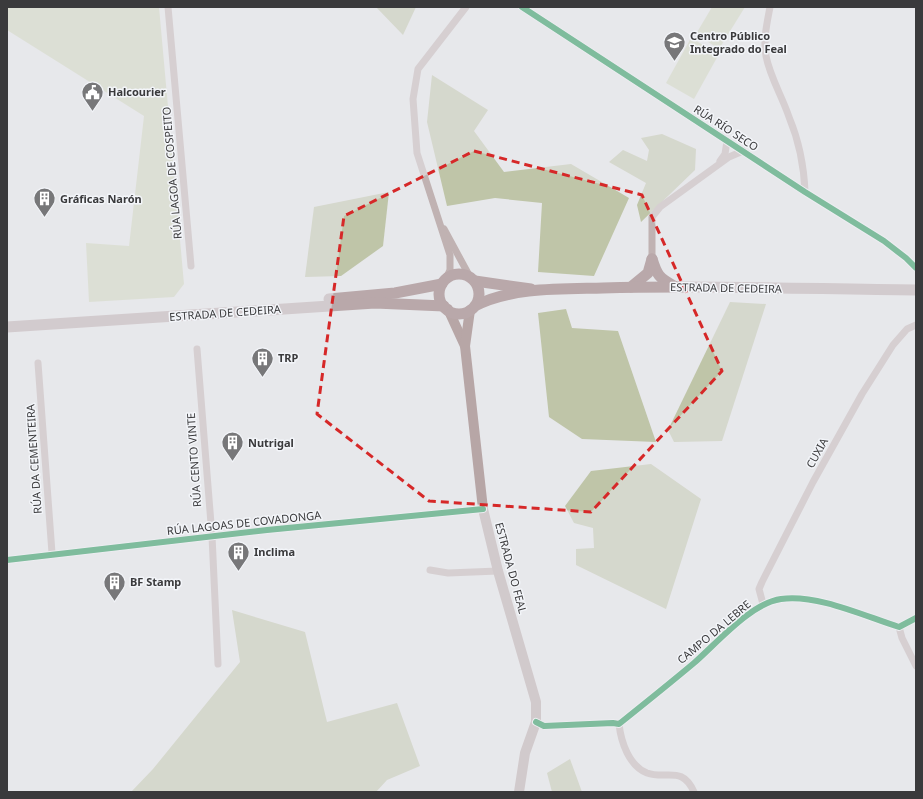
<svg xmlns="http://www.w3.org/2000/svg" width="923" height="799" viewBox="0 0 923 799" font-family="'Noto Sans',sans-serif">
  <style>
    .green { fill: #cfd6bb }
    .forest { fill: #bfc5a8 }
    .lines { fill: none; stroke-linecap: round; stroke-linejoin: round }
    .street { stroke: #c0b2b2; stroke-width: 7 }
    .secondary { stroke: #b7a6a6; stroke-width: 10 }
    .primary { stroke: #b9a8aa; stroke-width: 11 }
    .cycleway-casing { stroke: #f3f5f9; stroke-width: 8 }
    .cycleway { stroke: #00873e; stroke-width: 6 }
    .marked { fill: none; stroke: #d62828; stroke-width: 3; stroke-dasharray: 8 5; stroke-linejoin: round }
    .labels { text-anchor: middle; stroke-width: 3; stroke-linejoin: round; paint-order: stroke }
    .poi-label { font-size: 11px; font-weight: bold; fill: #3a3a3c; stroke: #f3f5f9; text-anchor: start }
    .street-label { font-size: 11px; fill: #3a3a3c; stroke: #f3f5f9 }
  </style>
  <rect width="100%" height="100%" fill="#e7e8eb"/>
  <g class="green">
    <polygon points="7,7 159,7 184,284 174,297 89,302 86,243 129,246 144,116 7,30"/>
    <polygon points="712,7 745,7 719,49 696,34"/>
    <polygon points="691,38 719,54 694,99 666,83"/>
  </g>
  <g class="forest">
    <polygon points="376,7 416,7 403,35"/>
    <polygon points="432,75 488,110 474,131 504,172 571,164 629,198 594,276 538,272 542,203 495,198 447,206 427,122"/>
    <polygon points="662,134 696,149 695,170 641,222 637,205 646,183 609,162 623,150 647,161 649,150 641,138"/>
    <polygon points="389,192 383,246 341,276 305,277 314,207"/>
    <polygon points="730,302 766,304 722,441 674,442 668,430"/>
    <polygon points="566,309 572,328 618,331 656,442 582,439 549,417 538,313"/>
    <polygon points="651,464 701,499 666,609 576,565 576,549 594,548 593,528 574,523 565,506 591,471"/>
    <polygon points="232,610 305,632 327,722 397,703 420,766 387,780 376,792 131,792 153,769 240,662"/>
    <polygon points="570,759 582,792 552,792 547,773"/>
  </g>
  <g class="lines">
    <g class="street">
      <polyline points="168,7 191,266"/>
      <polyline points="522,7 805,192 884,241 906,258 916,268"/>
      <path d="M770 7C767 23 763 40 766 56 770 77 782 96 789 117 799 141 804 166 805 192"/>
      <polyline points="720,161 725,154 727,141"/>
      <polyline points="444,229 470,277"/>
      <polyline points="652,259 652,217 660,207 729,157 743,151"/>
      <polyline points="446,279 450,270 450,255 417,153 413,99 418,69 466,7"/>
      <polyline points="197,349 212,536 218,664"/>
      <polyline points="38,363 52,553"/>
      <polyline points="7,560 267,530 483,509"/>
      <polyline points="430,570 448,573 498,571"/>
      <polyline points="763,604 759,589 762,582 813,482 862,394 893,345 907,329 916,325"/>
      <polyline points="899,627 902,638 916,666"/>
      <path d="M536 722 544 726 613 723 619 724C644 704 669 684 694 663 717 643 751 603 781 599 818 594 864 616 899 627L916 618"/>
      <path d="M619 724C621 742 629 766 647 773 667 780 682 765 694 792"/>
    </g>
    <g class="secondary">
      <polyline points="448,309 465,346"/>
      <polyline points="470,310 465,346 483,509 498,571 536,702 536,722 525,753 519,792"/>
    </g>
    <g class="primary">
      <path d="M652 259C657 275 659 278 674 286"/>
      <circle cx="459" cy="294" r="20"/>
      <polyline points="475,281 531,289"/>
      <polyline points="631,287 648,273 652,259"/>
      <polyline points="329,299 395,293 442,284"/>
      <path d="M475 306C511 287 563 289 603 288 707 285 812 289 916 290"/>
      <polyline points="7,327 375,303 444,306"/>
    </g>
    <defs>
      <g id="cycleway">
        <polyline points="522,7 805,192 884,241 906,258 916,268"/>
        <polyline points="7,560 267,530 483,509"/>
        <path d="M536 722 544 726 613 723 619 724C644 704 669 684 694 663 717 643 751 603 781 599 818 594 864 616 899 627L916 618"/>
      </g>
    </defs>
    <use href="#cycleway" class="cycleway-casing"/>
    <use href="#cycleway" class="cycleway"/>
  </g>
  <path d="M0 0H923V799H0ZM474 151 642 195 722 371 591 512 429 501 317 414 344 216Z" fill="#e7e8eb" fill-opacity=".55" fill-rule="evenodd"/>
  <path class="marked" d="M474 151 642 195 722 371 591 512 429 501 317 414 344 216Z"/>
  <defs>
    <symbol id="school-pin" viewBox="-11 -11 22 30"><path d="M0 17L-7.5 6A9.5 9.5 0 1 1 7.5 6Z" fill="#777779" stroke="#f3f5f9"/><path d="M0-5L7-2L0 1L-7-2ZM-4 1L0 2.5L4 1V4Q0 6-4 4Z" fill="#fff"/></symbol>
    <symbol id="civic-pin" viewBox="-11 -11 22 30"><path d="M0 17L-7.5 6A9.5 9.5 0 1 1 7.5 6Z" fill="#777779" stroke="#f3f5f9"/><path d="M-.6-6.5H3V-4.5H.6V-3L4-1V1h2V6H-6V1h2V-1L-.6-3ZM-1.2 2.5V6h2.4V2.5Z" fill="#fff"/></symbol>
    <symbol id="building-pin" viewBox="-11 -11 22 30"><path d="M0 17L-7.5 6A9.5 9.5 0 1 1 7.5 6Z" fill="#777779" stroke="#f3f5f9"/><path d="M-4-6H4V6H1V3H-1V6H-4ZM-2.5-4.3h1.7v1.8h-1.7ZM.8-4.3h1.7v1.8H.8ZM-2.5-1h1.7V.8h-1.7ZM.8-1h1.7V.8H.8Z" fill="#fff"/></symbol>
  </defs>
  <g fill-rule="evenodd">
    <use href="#school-pin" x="662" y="30" width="25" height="34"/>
    <use href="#civic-pin" x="80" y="80" width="25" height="34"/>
    <use href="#building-pin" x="32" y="186" width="25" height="34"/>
    <use href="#building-pin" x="250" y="346" width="25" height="34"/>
    <use href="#building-pin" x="220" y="430" width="25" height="34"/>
    <use href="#building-pin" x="226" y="540" width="25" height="34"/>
    <use href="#building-pin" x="102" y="570" width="25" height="34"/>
  </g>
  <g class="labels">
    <g class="poi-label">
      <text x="690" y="40">Centro Público<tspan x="690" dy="13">Integrado do Feal</tspan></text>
      <text x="108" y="96">Halcourier</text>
      <text x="60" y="203">Gráficas Narón</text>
      <text x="278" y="362">TRP</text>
      <text x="248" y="447">Nutrigal</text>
      <text x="254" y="556">Inclima</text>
      <text x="130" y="586">BF Stamp</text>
    </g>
    <g class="street-label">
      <text transform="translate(726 128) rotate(33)" y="4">RÚA RÍO SECO</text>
      <text transform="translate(172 173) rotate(-95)" y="4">RÚA LAGOA DE COSPEITO</text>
      <text transform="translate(726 288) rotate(1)" y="4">ESTRADA DE CEDEIRA</text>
      <text transform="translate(225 313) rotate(-4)" y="4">ESTRADA DE CEDEIRA</text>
      <text transform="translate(817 453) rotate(-61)" y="4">CUXIA</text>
      <text transform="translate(34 459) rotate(-94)" y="4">RÚA DA CEMENTEIRA</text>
      <text transform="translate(194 460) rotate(-94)" y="4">RÚA CENTO VINTE</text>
      <text transform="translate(244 523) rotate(-6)" y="4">RÚA LAGOAS DE COVADONGA</text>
      <text transform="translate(511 568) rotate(75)" y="4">ESTRADA DO FEAL</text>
      <text transform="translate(714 632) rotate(-40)" y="4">CAMPO DA LEBRE</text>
    </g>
  </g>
  <rect width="923" height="799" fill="none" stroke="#3a3a3c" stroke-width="16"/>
</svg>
